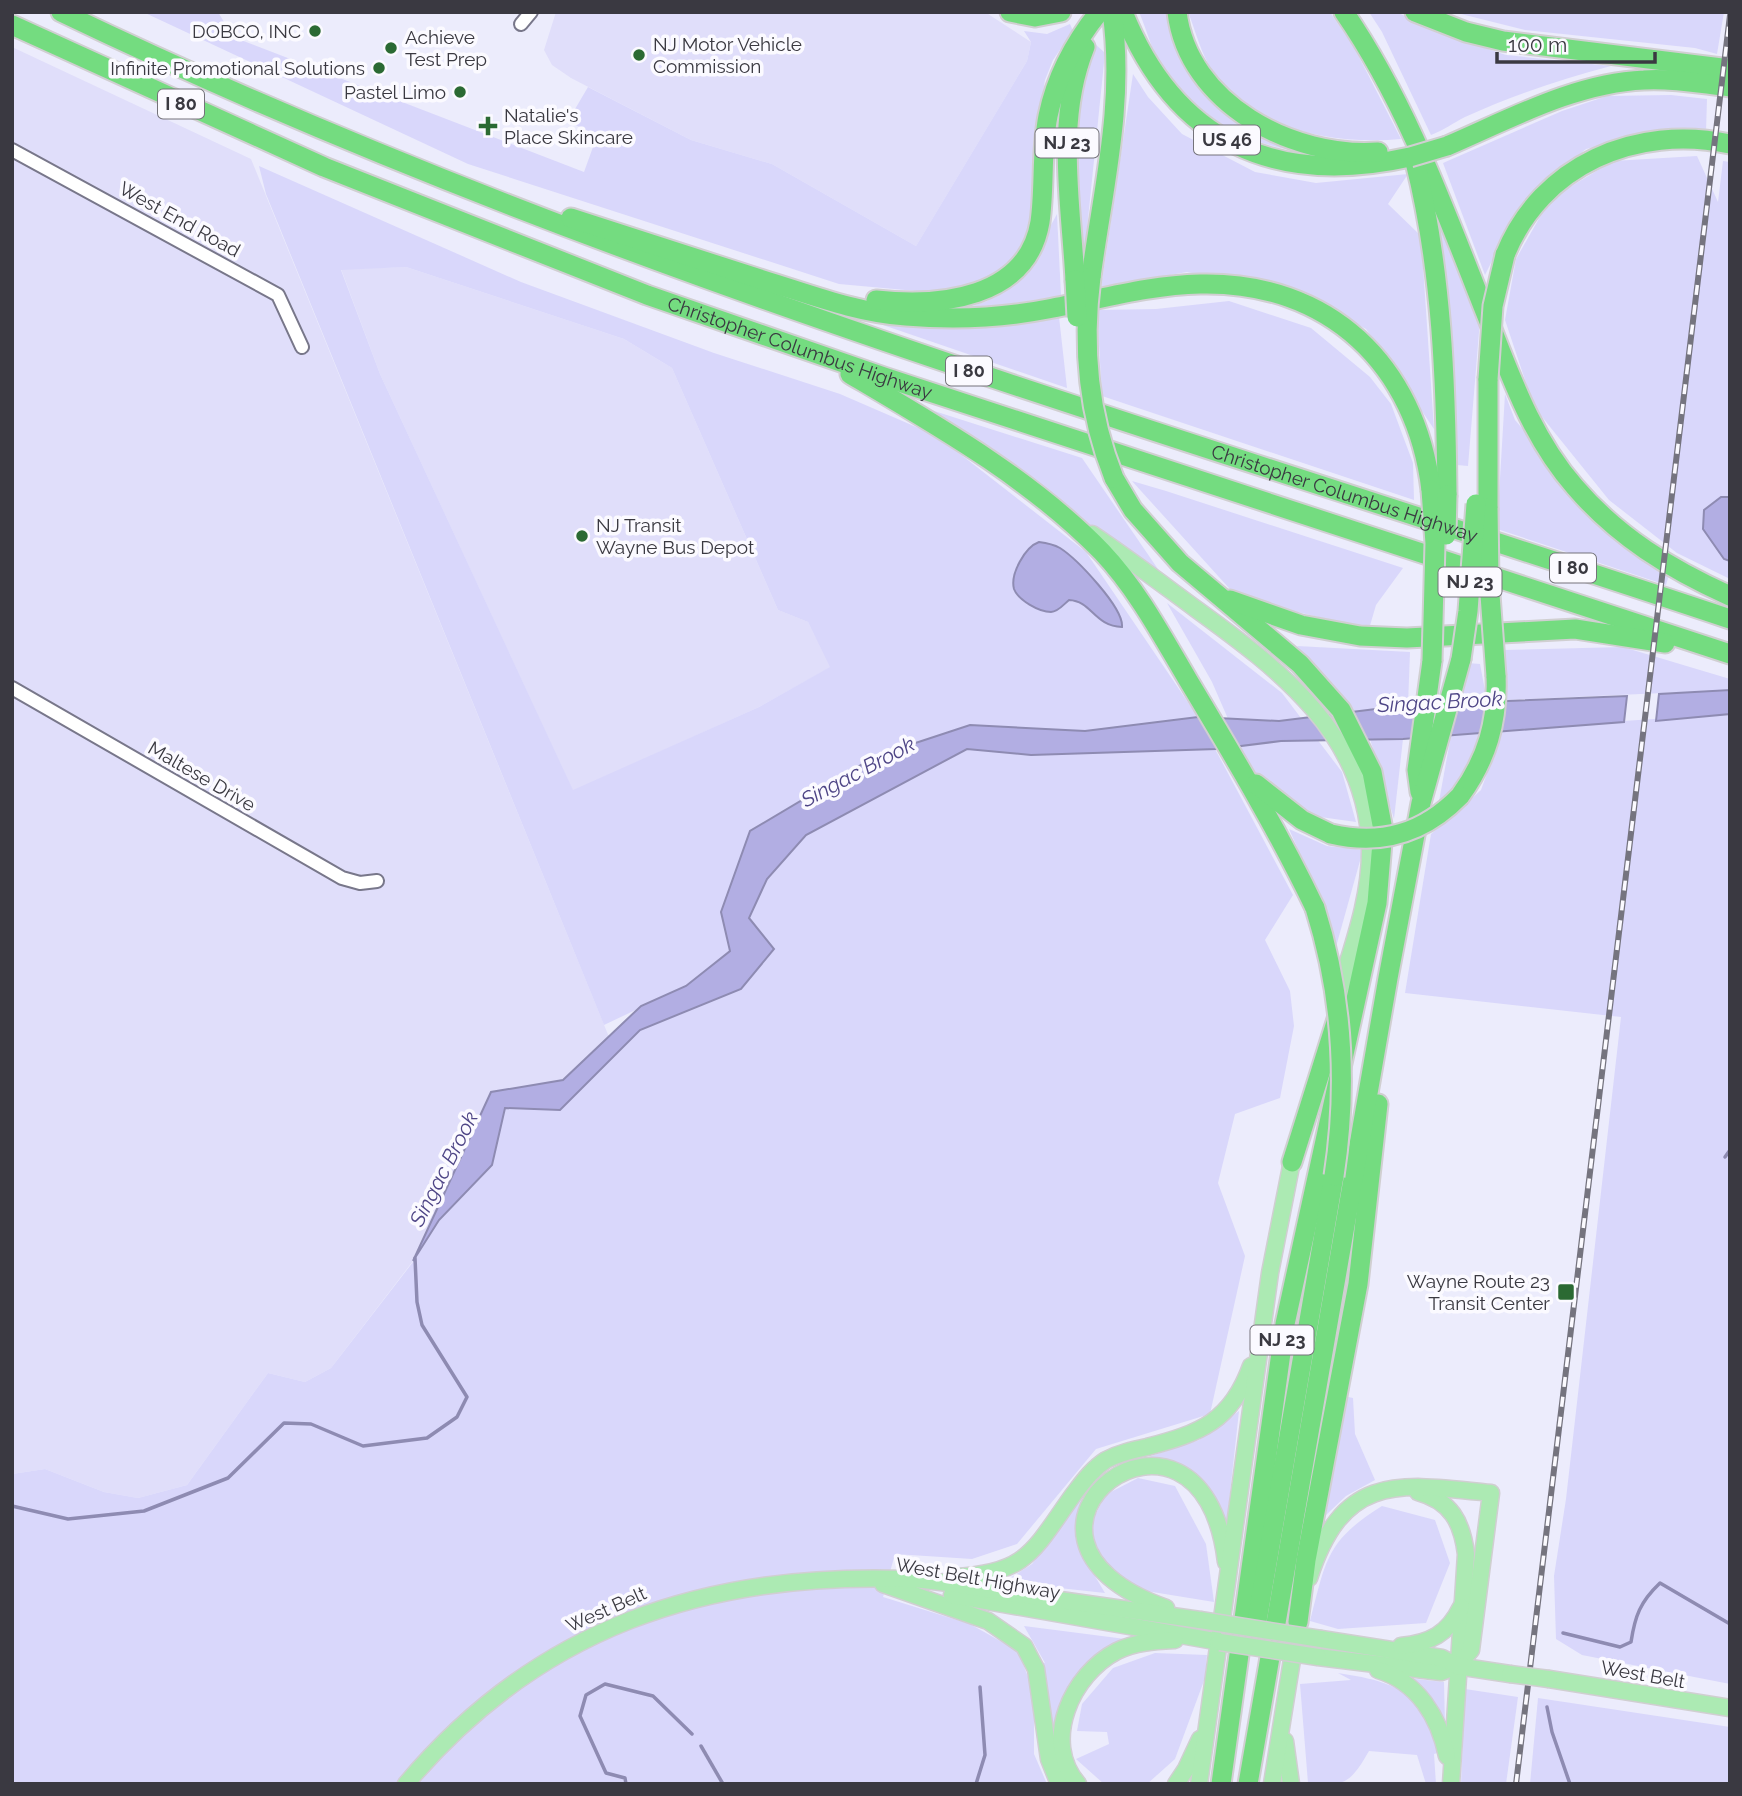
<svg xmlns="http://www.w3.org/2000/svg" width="1742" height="1796" viewBox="0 0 1742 1796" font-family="Raleway,sans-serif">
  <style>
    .built { fill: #e0defa }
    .green { fill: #d9d7fb; fill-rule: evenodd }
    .water { fill: #b2aee3; stroke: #8e8bb2; stroke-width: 2 }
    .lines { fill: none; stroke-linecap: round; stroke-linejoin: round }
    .stream { stroke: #8e8bb2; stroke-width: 3.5 }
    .minor-casing { stroke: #78778a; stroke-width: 16 }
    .major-casing { stroke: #d0cfd1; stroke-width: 19 }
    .highway-casing { stroke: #d0cfd1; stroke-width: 23 }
    .minor { stroke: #fff; stroke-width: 12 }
    .major { stroke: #aceab3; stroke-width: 16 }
    .highway { stroke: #74dc80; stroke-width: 19 }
    .rail-casing { stroke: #75747f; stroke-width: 6 }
    .rail { stroke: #fbfaff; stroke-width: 3.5; stroke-dasharray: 10; stroke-linecap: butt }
    .major-bridge-casing { stroke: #d0cfd1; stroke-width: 19; stroke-linecap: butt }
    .highway-bridge-casing { stroke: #d0cfd1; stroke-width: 23; stroke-linecap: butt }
    .major-bridge { stroke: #aceab3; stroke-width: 16 }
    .highway-bridge { stroke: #74dc80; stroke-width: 19 }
    .poi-dot { fill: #2b6a33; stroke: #fbfaff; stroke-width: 2.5 }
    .labels { text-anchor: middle; stroke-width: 7; stroke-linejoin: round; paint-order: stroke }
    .shield { fill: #fbfaff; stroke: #74737a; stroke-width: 2 }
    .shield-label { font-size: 18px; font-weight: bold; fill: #3a3941 }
    .poi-label { font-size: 19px; fill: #3a3941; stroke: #fbfaff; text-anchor: end }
    .street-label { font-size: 19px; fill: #3a3941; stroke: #fbfaff }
    .water-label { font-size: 21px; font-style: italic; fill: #4e4586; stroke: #fbfaff }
  </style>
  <rect width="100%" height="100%" fill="#ececfc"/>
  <g class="built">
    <polygon points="556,12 985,12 1031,42 1027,61 916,246 772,164 691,140 571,78 552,65 544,50"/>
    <polygon points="12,47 251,159 609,1037 563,1080 491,1092 413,1261 331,1368 305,1382 268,1373 187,1485 138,1498 104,1492 45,1469 12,1474"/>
    <polygon points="406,267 624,339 672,368 778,610 808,622 831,667 759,707 573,791 380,374 341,269"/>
  </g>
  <g class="green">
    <polygon points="143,12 218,12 233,37 584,172 597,136 568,121 588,87 691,140 772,164 916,246 1027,61 1031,42 1024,31 1047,34 1070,24 1073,31 1053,60 1045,80 1034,151 1031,220 1017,256 993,277 949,294 839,284 468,164"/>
    <path d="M1139 12H1169L1182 59 1202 87 1304 153C1253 144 1196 123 1166 77 1154 58 1148 33 1139 12Z"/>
    <path d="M1188 12H1330L1354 47 1401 139C1337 145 1252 131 1213 72 1201 54 1196 32 1188 12Z"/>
    <path d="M1369 12H1396L1458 39 1506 55 1611 66C1561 79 1511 96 1465 117 1453 123 1444 130 1431 135L1382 32Z"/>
    <polygon points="1453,12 1724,12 1717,54 1695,48 1525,30"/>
    <polygon points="1094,43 1105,53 1084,258 1075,122"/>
    <polygon points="1133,74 1148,97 1182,134 1255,172 1316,183 1408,174 1388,204 1421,236 1434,429 1366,329 1301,295 1187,272 1101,287"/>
    <polygon points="1671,95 1707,99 1706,132 1636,137 1586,149 1518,209 1485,275 1443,163 1562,111 1607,96"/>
    <polygon points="1697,156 1718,202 1723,161 1730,162 1730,497 1721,497 1724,559 1730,561 1730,579 1677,553 1609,500 1534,407 1505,320 1516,259 1550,199 1613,161"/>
    <path d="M259 166 521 282 714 353 840 394 937 436 1086 552 1198 717 1293 895 1265 940 1290 991 1294 1026 1280 1098 1235 1114 1218 1183 1245 1256 1210 1414 1096 1449 1017 1544 972 1559 895 1554 883 1597 970 1624 1018 1651 1034 1692V1754L1047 1784H12V1474L45 1469 104 1492 138 1498 187 1485 268 1373 305 1382 331 1368 413 1262 439 1220 492 1165 505 1108 560 1110 640 1030 741 988 749 918 767 879 874 759 750 831 721 912 730 951 686 986 604 1025 266 194ZM406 267 624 339 672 368 778 610 808 622 830 667 759 707 573 790 380 374 341 270Z"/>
    <path d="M1429 193 1480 320 1468 466 1457 465C1457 374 1443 283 1429 193Z"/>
    <polygon points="1057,214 1061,296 955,312 987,301 1023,277"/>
    <polygon points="1229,301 1311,328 1370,377 1391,404 1413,463 1414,500 1102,396 1097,310 1156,309"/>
    <polygon points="1059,317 1067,388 883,325 989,325"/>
    <polygon points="1505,394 1515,420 1534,442 1669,575 1666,585 1497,529"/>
    <polygon points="931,410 1082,458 1160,572 1059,506"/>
    <polygon points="1132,481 1166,491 1403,568 1376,605 1369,629 1238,598"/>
    <polygon points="1167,603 1282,693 1342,772 1356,822 1306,815 1249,767 1212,682"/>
    <polygon points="1297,646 1410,652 1408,705 1351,712"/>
    <polygon points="1623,647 1730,679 1730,690 1506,700 1503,650"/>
    <polygon points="1468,663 1480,664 1487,701 1460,703"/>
    <polygon points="1730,714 1730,1684 1582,1655 1556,1639 1554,1576 1566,1499 1621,1017 1405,993 1431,834 1481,790 1503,729"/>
    <polygon points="1479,733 1468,769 1438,807 1451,735"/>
    <polygon points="1370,739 1403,739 1394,819"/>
    <polygon points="1289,829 1327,846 1363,850 1334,954 1315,888"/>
    <polygon points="1344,1396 1353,1398 1355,1434 1375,1480 1346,1496 1326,1515"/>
    <path d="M1239 1411 1226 1530C1200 1482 1199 1475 1145 1458L1199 1440Z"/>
    <polygon points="1138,1478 1175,1486 1206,1544 1214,1602 1134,1589 1105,1565 1089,1528 1105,1495"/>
    <polygon points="1082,1496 1080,1551 1105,1593 1004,1582 1032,1564"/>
    <path d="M1382 1506 1435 1520 1450 1563 1426 1623 1338 1629 1310 1621C1326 1560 1326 1541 1382 1506Z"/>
    <path d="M1024 1626 1133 1640C1075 1668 1070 1681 1051 1741L1040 1662 1045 1663Z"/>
    <polygon points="1155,1653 1207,1655 1205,1678 1175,1759 1147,1784 1104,1784 1076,1759 1109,1744 1107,1732 1077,1731 1082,1704 1113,1668"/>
    <path d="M1338 1673C1369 1678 1404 1683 1423 1711 1431 1722 1435 1739 1441 1752L1434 1754 1436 1784H1426L1417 1755 1369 1751C1351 1782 1345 1788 1308 1783L1300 1684 1351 1680Z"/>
    <polygon points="1407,1678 1444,1682 1445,1726 1430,1697"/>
    <polygon points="1465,1689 1518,1697 1506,1784 1461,1784"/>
    <polygon points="1538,1698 1730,1727 1730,1784 1530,1784"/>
  </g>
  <g class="water">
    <polygon points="1721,497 1730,497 1730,561 1724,559 1703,529 1704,510"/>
    <path d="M1039 542C1047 543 1053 544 1060 548 1077 559 1124 608 1122 627 1094 626 1092 601 1069 600 1064 604 1058 612 1051 612 1039 612 1018 600 1014 589 1010 574 1025 547 1039 542Z"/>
    <polygon points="1730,690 1730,714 1656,721 1659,694"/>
    <polygon points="1627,696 1624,722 1403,739 1281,741 1217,749 1031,755 967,749 806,835 767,879 749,918 774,949 741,989 640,1030 560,1110 505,1108 492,1165 439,1220 413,1261 491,1092 563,1080 641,1006 686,986 730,951 721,912 750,831 876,756 970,725 1085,731 1198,717 1279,721 1408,705"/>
  </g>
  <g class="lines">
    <g class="stream">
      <polyline points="1725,1157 1730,1150"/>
      <polyline points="12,1506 68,1519 144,1511 228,1478 284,1423 311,1424 363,1446 427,1438 457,1417 467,1397 422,1325 417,1302 415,1258"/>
      <path d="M1563 1633 1620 1647 1631 1642C1635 1616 1640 1602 1660 1583L1730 1624"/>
      <polyline points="1547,1707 1552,1732 1570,1784"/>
      <polyline points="701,1746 723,1784"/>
      <polyline points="626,1784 625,1778 606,1773 580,1716 586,1695 605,1684 653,1696 692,1734"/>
      <polyline points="804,1784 879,1784"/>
      <polyline points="976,1784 985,1755 980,1687"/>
    </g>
    <defs>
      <g id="minor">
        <polyline points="521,24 531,12"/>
        <polyline points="12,150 278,295 302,347"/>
        <polyline points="12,688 342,878 360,883 377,881"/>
      </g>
      <g id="major">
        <path d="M1092 534C1128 558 1162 584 1196 609 1279 669 1367 735 1370 848 1371 899 1351 950 1337 998"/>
        <path d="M1418 1492C1451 1501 1462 1522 1466 1554L1451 1784"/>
        <path d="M953 1577C1027 1574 1033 1551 1073 1495 1083 1482 1092 1469 1106 1460 1119 1453 1133 1450 1147 1447 1200 1433 1231 1422 1251 1366"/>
        <path d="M1309 1578C1343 1473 1397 1483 1491 1493L1471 1650 1457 1666 1441 1672 1318 1657"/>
        <polyline points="883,1584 988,1621 1024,1646 1036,1669 1049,1759 1059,1784"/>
        <polyline points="952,1595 1220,1642"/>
        <path d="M1166 1608C961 1535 1202 1356 1226 1562"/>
        <polyline points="1321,1639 1442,1658 1457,1666 1510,1674"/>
        <path d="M1401 1646C1430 1643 1448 1634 1461 1607"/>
        <path d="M1378 1670C1418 1682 1439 1717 1447 1756"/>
        <polyline points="1549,1679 1730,1708"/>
        <polyline points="1285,1741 1291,1784"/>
        <path d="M406 1784C538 1627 706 1572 906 1579 941 1580 976 1588 1011 1593 1074 1602 1137 1611 1200 1620"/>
        <path d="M1078 1784C1041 1741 1072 1674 1117 1651 1135 1642 1156 1641 1175 1640"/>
        <polyline points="1176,1784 1186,1769 1200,1739"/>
        <polyline points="1199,1784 1270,1273 1294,1151"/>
        <polyline points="1272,1784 1295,1641"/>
      </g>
      <g id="highway">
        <path id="s1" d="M61 12C597 270 1168 431 1730 619"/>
        <polyline points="1010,12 1035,17 1061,12"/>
        <path d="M1123 12C1175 142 1275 187 1410 157"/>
        <path d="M1177 12C1188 104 1293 158 1378 152"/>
        <path d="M1344 12C1406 102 1444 208 1484 309 1509 371 1530 436 1575 487 1618 537 1670 569 1730 596"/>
        <polyline points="1415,12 1466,32 1503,41 1730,69"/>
        <path id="s2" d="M12 25 324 167 647 295 884 377 1730 654"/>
        <path d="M1447 146C1510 119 1575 83 1644 80 1673 78 1702 84 1730 87"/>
        <path d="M1415 162C1442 270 1446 384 1447 495"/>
        <path d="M571 218C635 239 699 259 763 280 809 294 857 313 906 316 953 320 1002 318 1048 309 1098 300 1149 285 1200 284 1329 281 1416 365 1431 490"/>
        <path d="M1505 255C1541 165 1636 124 1730 144"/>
        <path d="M1091 277C1103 188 1125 103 1112 12"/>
        <path d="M1075 280C1071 203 1055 121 1085 47"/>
        <path d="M876 300C939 307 1027 299 1040 222 1045 187 1041 151 1048 116 1056 77 1074 43 1099 12"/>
        <path d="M850 374C938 426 1031 479 1102 552 1137 589 1162 636 1188 680 1233 755 1277 829 1315 908"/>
        <polyline points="1114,478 1133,510 1180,563 1300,664 1341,710 1372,772 1383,830 1377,903 1285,1324 1221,1784"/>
        <polyline points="1488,508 1488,379"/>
        <polyline points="1230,600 1301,625 1360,636 1407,638 1575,629 1665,643"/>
        <polyline points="1256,784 1302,820 1331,834"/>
        <polyline points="1420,792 1417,770 1432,661"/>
        <path d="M1460 796C1487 759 1498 721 1496 676"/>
        <polyline points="1292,1162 1338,1016"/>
        <polyline points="1298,1622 1306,1560 1358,1284 1378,1104"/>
        <polyline points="1253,1644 1334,1176"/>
        <polyline points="1248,1784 1388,978 1421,803 1461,659"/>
      </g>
    </defs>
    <use href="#minor" class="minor-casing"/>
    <use href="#major" class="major-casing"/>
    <use href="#highway" class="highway-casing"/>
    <use href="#minor" class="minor"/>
    <use href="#major" class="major"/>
    <use href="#highway" class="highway"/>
    <defs>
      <polyline id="rail" points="1516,1784 1730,15"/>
    </defs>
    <use href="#rail" class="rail-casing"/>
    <use href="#rail" class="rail"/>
    <defs>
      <g id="major-bridge">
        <polyline points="1200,1620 1321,1639"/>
        <polyline points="1220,1642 1318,1657"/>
        <polyline points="1510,1674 1549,1679"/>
      </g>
      <g id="highway-bridge">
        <polyline points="1410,157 1447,146"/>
        <path d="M1091 277C1082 346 1088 413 1114 478"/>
        <polyline points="1075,280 1077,317"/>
        <polyline points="1488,379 1493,306 1505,255"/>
        <polyline points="1431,490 1435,543 1432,661"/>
        <polyline points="1488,508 1489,581 1496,676"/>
        <polyline points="1446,535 1447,495"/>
        <polyline points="1461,659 1468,611 1476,504"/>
        <path d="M1331 834C1382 846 1424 833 1460 796"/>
        <path d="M1315 908C1343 997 1348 1085 1334 1176"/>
      </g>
    </defs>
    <use href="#major-bridge" class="major-bridge-casing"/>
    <use href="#highway-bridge" class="highway-bridge-casing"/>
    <use href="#major-bridge" class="major-bridge"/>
    <use href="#highway-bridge" class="highway-bridge"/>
  </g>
  <g class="poi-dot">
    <circle cx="315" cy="31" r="7"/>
    <circle cx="391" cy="48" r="7"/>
    <circle cx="639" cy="55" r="7"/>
    <circle cx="379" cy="68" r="7"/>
    <circle cx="460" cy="92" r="7"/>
    <path d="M484.5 115.5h7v7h7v7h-7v7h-7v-7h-7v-7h7z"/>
    <circle cx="582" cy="536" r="7"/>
    <rect x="1557" y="1283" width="18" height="18" rx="3.5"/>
  </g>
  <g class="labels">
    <g class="shield">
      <rect x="158" y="89.5" width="46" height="29" rx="5"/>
      <rect x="1194" y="125.5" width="66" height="29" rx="5"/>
      <rect x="1035.5" y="128.5" width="63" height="29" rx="5"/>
      <rect x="946" y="356.5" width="46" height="29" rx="5"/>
      <rect x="1550" y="553.5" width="46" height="29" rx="5"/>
      <rect x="1438.5" y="567.5" width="63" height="29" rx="5"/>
      <rect x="1250.5" y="1325.5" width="63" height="29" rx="5"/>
    </g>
    <g class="shield-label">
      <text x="181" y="110">I 80</text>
      <text x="1227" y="146">US 46</text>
      <text x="1067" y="149">NJ 23</text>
      <text x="969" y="377">I 80</text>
      <text x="1573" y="574">I 80</text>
      <text x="1470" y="588">NJ 23</text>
      <text x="1282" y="1346">NJ 23</text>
    </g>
    <g class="poi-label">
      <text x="301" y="38">DOBCO, INC</text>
      <text x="405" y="44" text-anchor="start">Achieve<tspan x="405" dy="22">Test Prep</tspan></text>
      <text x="653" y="51" text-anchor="start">NJ Motor Vehicle<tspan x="653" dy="22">Commission</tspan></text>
      <text x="365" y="75">Infinite Promotional Solutions</text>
      <text x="446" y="99">Pastel Limo</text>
      <text x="504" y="122" text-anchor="start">Natalie's<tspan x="504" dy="22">Place Skincare</tspan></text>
      <text x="596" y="532" text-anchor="start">NJ Transit<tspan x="596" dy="22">Wayne Bus Depot</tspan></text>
      <text x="1550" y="1288">Wayne Route 23<tspan x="1550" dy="22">Transit Center</tspan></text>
    </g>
    <g class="street-label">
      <text transform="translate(180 219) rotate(29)" y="7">West End Road</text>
      <text dy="7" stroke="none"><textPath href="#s2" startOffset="852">Christopher Columbus Highway</textPath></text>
      <text dy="7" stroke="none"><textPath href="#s1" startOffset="1372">Christopher Columbus Highway</textPath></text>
      <text transform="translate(202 776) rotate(30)" y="7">Maltese Drive</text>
      <text transform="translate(978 1578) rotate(10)" y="7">West Belt Highway</text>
      <text transform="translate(606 1609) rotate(-24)" y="7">West Belt</text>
      <text transform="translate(1643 1674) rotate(10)" y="7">West Belt</text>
    </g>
    <g class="water-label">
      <text transform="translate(1440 702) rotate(-3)" y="7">Singac Brook</text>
      <text transform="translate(858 772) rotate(-28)" y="7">Singac Brook</text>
      <text transform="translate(444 1169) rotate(-63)" y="7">Singac Brook</text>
    </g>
  </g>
  <rect width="1742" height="1796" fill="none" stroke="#3a3941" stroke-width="28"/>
  <path d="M1497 52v10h158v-10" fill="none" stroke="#3a3941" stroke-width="3.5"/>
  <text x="1508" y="52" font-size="21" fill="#3a3941" stroke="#fbfaff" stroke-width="5" paint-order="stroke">100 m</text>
</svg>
